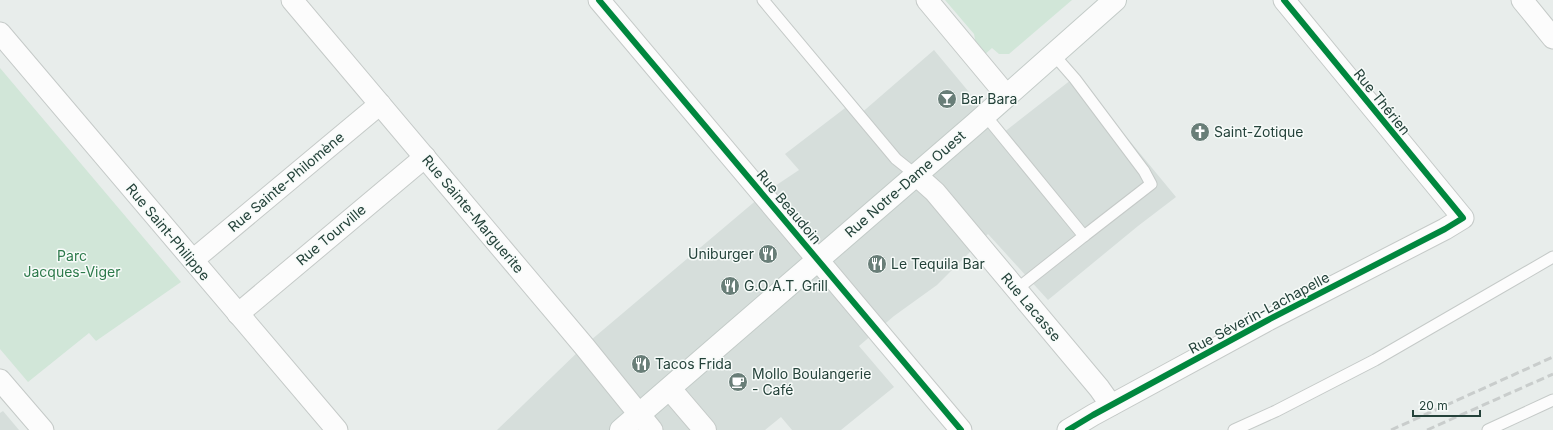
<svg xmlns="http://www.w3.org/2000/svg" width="1553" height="430" viewBox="0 0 1553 430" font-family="Inter,sans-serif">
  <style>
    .built { fill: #d6dedb }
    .green { fill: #d1e6d8 }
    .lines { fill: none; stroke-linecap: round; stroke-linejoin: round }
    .service-casing { stroke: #c5cac8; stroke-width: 13 }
    .minor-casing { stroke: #c5cac8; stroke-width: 23 }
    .tertiary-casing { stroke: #c5cac8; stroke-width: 24 }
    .secondary-casing { stroke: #c3cbc8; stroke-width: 24 }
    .service { stroke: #fcfcfc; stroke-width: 11 }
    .minor { stroke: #fcfcfc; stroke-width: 21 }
    .tertiary { stroke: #fcfcfc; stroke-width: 22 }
    .secondary { stroke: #fcfcfc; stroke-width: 22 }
    .rail { stroke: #c9cdcc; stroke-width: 3; stroke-dasharray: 8 4; stroke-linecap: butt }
    .cycleway-casing { stroke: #f7fbf9; stroke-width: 8 }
    .cycleway { stroke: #00873e; stroke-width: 6 }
    .labels { text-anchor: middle; stroke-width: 3; stroke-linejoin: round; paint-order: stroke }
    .poi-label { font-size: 14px; fill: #24423a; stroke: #f7fbf9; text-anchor: start }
    .street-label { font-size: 14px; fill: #24423a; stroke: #f7fbf9 }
    .park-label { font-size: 14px; fill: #2d7a4b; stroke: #f7fbf9 }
  </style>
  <rect width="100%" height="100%" fill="#e8edeb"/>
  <g class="built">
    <polygon points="934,50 1003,133 1076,76 1176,197 1138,226 1048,300 988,234 937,285 894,316 859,346 894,387 841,430 792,430 781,417 765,430 497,430 584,346 766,192 799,170 785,154 849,105 859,115"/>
    <polygon points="3,411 19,430 0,430 0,413"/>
  </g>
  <g class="green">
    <polygon points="945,0 1072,0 1009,54 999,54 992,48 983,56 977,50 974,34"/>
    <polygon points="0,68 181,282 96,341 89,333 28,382 0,349"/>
  </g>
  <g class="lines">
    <defs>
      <g id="service">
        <polyline points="763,0 896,159 916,175"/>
        <polyline points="1054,55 1075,79 1144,171 1151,184 1084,236"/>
        <polyline points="985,115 1084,236 1017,289"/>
        <polyline points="1234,430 1276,411 1375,360 1553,257"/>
        <polyline points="1488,430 1553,400"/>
      </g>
      <g id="minor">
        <polyline points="292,0 584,346 652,430"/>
        <polyline points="599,0 961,430"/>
        <polyline points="927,0 1007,96"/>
        <polyline points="1522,0 1553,38"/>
        <polyline points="0,33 337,430"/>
        <polyline points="916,175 935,192 1099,388 1111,405"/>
        <polyline points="193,260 380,104"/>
        <polyline points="238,314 425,157"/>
        <polyline points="0,380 43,430"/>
        <polyline points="1068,430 1093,415 1268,320 1445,229 1463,218 1284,0"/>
      </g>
      <polyline id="tertiary" points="670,389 705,430"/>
      <polyline id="secondary" points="621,430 975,124 1115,0"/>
    </defs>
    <use href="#service" class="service-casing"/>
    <use href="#minor" class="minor-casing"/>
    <use href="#tertiary" class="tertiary-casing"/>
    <use href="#secondary" class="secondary-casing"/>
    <use href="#service" class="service"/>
    <use href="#minor" class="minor"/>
    <use href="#tertiary" class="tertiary"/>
    <use href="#secondary" class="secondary"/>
    <g class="rail">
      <polyline points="1391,430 1553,357"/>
      <polyline points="1427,430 1553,374"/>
    </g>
    <defs>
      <g id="cycleway">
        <polyline points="599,0 961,430"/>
        <polyline points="1068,430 1093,415 1268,320 1445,229 1463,218 1284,0"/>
      </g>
    </defs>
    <use href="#cycleway" class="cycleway-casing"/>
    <use href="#cycleway" class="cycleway"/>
  </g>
  <defs>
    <symbol id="bar-disc" viewBox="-11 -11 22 22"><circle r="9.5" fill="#697e78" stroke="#f7fbf9"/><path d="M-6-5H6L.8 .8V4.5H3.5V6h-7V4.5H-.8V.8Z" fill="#fff"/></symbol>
    <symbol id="church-disc" viewBox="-11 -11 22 22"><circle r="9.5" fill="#697e78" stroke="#f7fbf9"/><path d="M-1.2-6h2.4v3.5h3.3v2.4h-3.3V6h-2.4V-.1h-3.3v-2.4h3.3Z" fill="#fff"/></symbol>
    <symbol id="restaurant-disc" viewBox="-11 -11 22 22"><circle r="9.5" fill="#697e78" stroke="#f7fbf9"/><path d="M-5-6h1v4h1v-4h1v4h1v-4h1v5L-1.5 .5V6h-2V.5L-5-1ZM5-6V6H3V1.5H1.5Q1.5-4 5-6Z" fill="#fff"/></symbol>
    <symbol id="cafe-disc" viewBox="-11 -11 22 22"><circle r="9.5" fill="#697e78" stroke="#f7fbf9"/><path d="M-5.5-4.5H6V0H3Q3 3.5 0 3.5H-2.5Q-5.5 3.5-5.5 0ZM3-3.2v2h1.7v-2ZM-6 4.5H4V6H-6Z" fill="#fff"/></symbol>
  </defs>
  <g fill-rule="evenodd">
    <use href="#bar-disc" x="936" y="88" width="22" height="22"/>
    <use href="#church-disc" x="1189" y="121" width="22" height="22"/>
    <use href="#restaurant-disc" x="757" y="243" width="22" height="22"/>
    <use href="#restaurant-disc" x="866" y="253" width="22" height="22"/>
    <use href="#restaurant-disc" x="719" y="275" width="22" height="22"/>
    <use href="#restaurant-disc" x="630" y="353" width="22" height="22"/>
    <use href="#cafe-disc" x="727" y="371" width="22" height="22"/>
  </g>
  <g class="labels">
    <g class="poi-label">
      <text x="961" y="104">Bar Bara</text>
      <text x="1214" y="137">Saint-Zotique</text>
      <text x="754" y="259" text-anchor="end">Uniburger</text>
      <text x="891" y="269">Le Tequila Bar</text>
      <text x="744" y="291">G.O.A.T. Grill</text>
      <text x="655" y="369">Tacos Frida</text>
      <text x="752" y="379">Mollo Boulangerie<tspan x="752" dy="16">- Café</tspan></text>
    </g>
    <g class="street-label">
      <text transform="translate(1382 102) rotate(51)" y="5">Rue Thérien</text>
      <text transform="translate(286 182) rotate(-40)" y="5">Rue Sainte-Philomène</text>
      <text transform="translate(905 184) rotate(-41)" y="5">Rue Notre-Dame Ouest</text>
      <text transform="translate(789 207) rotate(50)" y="5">Rue Beaudoin</text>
      <text transform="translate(473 214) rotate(50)" y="5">Rue Sainte-Marguerite</text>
      <text transform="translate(168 232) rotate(50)" y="5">Rue Saint-Philippe</text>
      <text transform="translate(331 235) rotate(-40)" y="5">Rue Tourville</text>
      <text transform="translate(1031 307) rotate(50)" y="5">Rue Lacasse</text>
      <text transform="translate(1259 313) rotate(-28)" y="5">Rue Séverin-Lachapelle</text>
    </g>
    <g class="park-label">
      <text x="72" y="261">Parc<tspan x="72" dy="16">Jacques-Viger</tspan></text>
    </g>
  </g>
  <path d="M1413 410v6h67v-6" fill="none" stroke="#24423a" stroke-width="2"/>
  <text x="1419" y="410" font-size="12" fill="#24423a" stroke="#f7fbf9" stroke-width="3" paint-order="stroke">20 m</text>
</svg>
